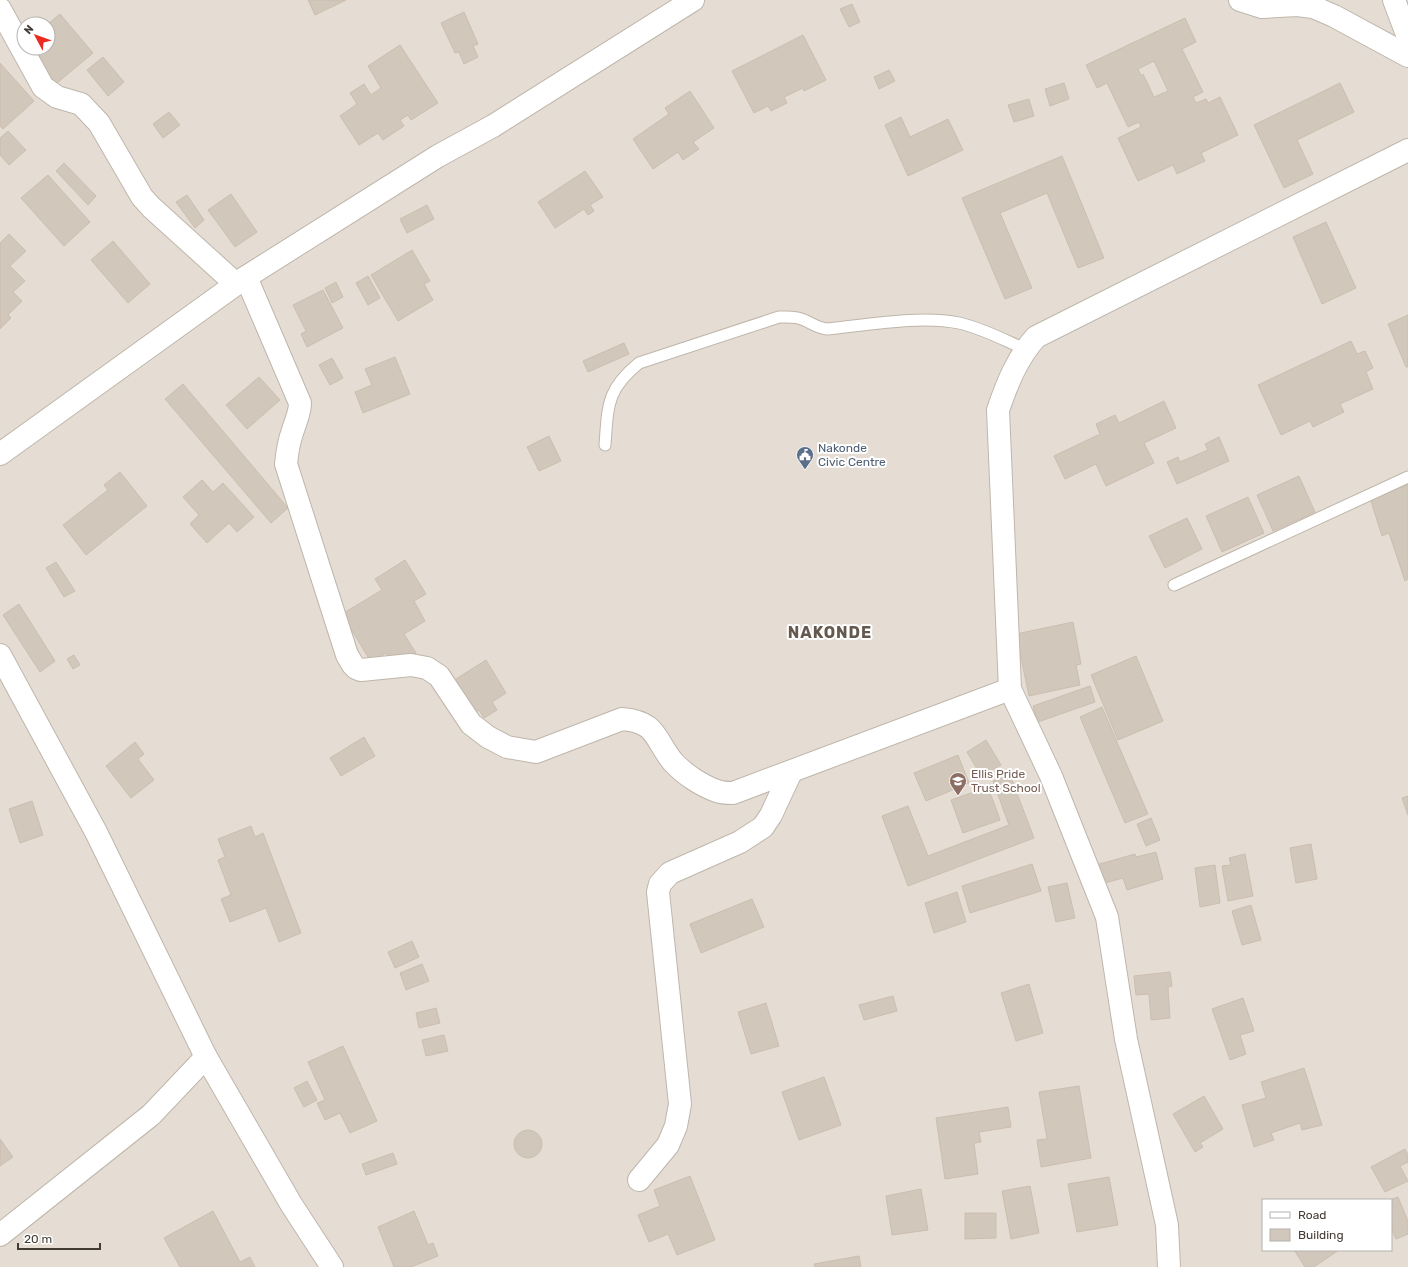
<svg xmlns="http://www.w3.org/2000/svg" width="1408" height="1267" viewBox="0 0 1408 1267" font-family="Rubik,sans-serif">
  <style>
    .residential { fill: #e5ddd3; fill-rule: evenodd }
    .building { fill: #d2c7bb; stroke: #ccbeaf; fill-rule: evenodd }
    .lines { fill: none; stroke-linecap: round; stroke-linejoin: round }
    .lane-casing { stroke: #bfb6ab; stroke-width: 13 }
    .street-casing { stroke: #bfb6ab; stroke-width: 24 }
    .lane { stroke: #fff; stroke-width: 11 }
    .street { stroke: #fff; stroke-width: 22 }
    .labels { text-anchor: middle; stroke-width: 4; stroke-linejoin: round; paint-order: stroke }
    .service-label { font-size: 12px; fill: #4e5e75; stroke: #fff; text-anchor: start }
    .education-label { font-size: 12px; fill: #785e54; stroke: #fff; text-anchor: start }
    .district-label { font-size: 16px; font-weight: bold; letter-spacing: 1px; fill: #65594d; stroke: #fff }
  </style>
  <rect width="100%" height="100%" fill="#f1ece5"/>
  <path class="residential" d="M0 0H1408V1267H0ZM24 24H48V48H24ZM1263 1200H1391V1250H1263Z"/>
  <g class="building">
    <polygon points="308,0 346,0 315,15"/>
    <polygon points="852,4 860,22 849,27 840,9"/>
    <polygon points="464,12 478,44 473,46 478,57 464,64 459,52 455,53 441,23"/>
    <polygon points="60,14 93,53 51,88 29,62 45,48 48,48 48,24"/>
    <path d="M1185 18 1196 42 1182 49 1203 92 1193 97 1196 103 1206 99 1208 103 1220 97 1238 135 1201 153 1205 161 1177 174 1173 165 1138 181 1118 138 1141 127 1139 122 1128 127 1107 83 1097 88 1086 65ZM1154 61 1168 91 1154 97 1143 74 1141 76 1138 69Z"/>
    <polygon points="803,35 826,80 804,91 803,88 784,97 787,103 771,111 768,106 754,113 732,71"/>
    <polygon points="400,45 438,103 411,120 408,115 400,120 404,126 383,140 378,133 359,145 340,116 357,104 350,93 364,84 371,95 381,88 368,66"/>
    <polygon points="103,57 124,82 108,96 87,70"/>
    <polygon points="0,63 34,101 3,129 0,126"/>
    <polygon points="889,70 895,81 879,89 874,77"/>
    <polygon points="1064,83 1069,99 1050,106 1045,89"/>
    <polygon points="1340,83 1354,112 1297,140 1313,174 1284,188 1254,125"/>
    <polygon points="690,91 714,128 693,142 699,149 683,160 678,152 653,169 633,139 669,114 665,108"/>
    <polygon points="1029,99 1034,116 1014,122 1008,105"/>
    <polygon points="169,112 180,125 163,138 153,124"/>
    <polygon points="901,117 910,137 948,119 963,150 908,176 885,125"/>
    <polygon points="8,131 26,150 9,165 0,155 0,138"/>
    <polygon points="1062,156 1104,258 1078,268 1047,193 1000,213 1032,288 1005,299 962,198"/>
    <polygon points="64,163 96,196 88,205 56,171"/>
    <polygon points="585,171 603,197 590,205 594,211 588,215 584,209 555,228 538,202"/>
    <polygon points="48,175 90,222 64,246 21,198"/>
    <polygon points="231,194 257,232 235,247 208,210"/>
    <polygon points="187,195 204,220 195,228 176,202"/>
    <polygon points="427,205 434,219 407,233 400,219"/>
    <polygon points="1326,222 1356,288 1322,304 1293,237"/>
    <polygon points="9,234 26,251 10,266 25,281 13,292 22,301 8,315 11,318 0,329 0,243"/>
    <polygon points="113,241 150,284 128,303 91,260"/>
    <polygon points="412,250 430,281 424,284 433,300 398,321 371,275"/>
    <polygon points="368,276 380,298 368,305 356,283"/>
    <polygon points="336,282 343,297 332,303 325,288"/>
    <polygon points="323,290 343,328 307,347 301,334 306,331 293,305"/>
    <polygon points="1408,315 1408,367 1406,367 1388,324"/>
    <polygon points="1351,341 1357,354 1365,351 1373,368 1366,372 1373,389 1340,404 1344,412 1313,427 1310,421 1281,435 1258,385"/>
    <polygon points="624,343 629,354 588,372 583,361"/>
    <polygon points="395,357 410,394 363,413 355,392 372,385 365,369"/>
    <polygon points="332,358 343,378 330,385 319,365"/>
    <polygon points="259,377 280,400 247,429 226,405"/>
    <polygon points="183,384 288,508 271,523 165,399"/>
    <polygon points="1164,401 1176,428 1144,443 1154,463 1106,486 1096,464 1065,479 1054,456 1100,434 1096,424 1115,415 1119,423"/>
    <polygon points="549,436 561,461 539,471 527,447"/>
    <polygon points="1219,437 1229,461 1177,484 1167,462 1178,457 1180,462 1208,450 1205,444"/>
    <polygon points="120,472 147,506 86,555 63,525 108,490 104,485"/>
    <polygon points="1299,476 1315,512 1273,531 1257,495"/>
    <polygon points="202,480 213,492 223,483 254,517 237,532 229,523 207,543 190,524 199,515 183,497"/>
    <polygon points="1408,485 1408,579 1405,581 1389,533 1382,536 1370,498"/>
    <polygon points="1248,497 1264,533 1222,552 1206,516"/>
    <polygon points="1187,518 1202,549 1165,568 1149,536"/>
    <polygon points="405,560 426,594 414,601 425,621 404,634 416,653 394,666 386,653 371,662 342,614 382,590 375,579"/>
    <polygon points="56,562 75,591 64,597 46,568"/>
    <polygon points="19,604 55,661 40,672 3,615"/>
    <polygon points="1073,622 1081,664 1076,665 1080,685 1029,696 1016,634"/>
    <polygon points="74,655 80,665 73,669 67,659"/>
    <polygon points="1136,656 1163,721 1118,740 1091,675"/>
    <polygon points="486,660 506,693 492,702 497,710 484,718 479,710 469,717 448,684"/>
    <polygon points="1090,686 1095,702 1038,722 1033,706"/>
    <polygon points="1102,707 1148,814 1125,823 1080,717"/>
    <polygon points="364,737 375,756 341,776 330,758"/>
    <polygon points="986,740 1001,765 981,776 967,752"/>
    <polygon points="135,742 144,754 138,759 154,780 131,798 106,766"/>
    <polygon points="958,755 969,783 926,801 914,773"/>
    <polygon points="1010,775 1034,838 908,886 882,816 908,806 928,856 1009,825 993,781"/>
    <polygon points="988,787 1000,820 963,833 951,800"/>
    <polygon points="1408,796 1408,815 1402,798"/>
    <polygon points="32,801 43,835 20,843 9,809"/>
    <polygon points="1151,818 1160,840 1146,846 1137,824"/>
    <polygon points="251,826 255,837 263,833 301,933 279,942 266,908 230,922 221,899 231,895 218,860 225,857 218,839"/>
    <polygon points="1311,844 1317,879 1296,883 1290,848"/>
    <polygon points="1156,852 1163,879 1127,890 1123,878 1101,884 1096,865 1135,854 1136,857"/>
    <polygon points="1245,854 1253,896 1228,901 1222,866 1231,865 1229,858"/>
    <polygon points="1032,864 1041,891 970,913 962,886"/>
    <polygon points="1215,865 1220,903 1200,907 1195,868"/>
    <polygon points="1067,883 1075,918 1056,922 1048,887"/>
    <polygon points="957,892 966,922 934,933 925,903"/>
    <polygon points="752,899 764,927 701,953 690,924"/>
    <polygon points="1251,905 1261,940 1242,945 1232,911"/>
    <polygon points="412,941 419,957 395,968 388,952"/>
    <polygon points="422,964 429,981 406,990 400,973"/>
    <polygon points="1170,972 1172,986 1168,987 1170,1018 1151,1020 1149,994 1136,995 1134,976"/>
    <polygon points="1029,984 1043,1033 1016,1041 1001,993"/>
    <polygon points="893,996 897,1011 864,1020 859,1005"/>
    <polygon points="1243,998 1254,1031 1240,1035 1246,1054 1230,1060 1212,1009"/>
    <polygon points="766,1003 779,1046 751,1054 738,1012"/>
    <polygon points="436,1008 440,1023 419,1028 416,1013"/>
    <polygon points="444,1035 448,1051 426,1056 422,1040"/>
    <polygon points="343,1046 377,1121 350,1133 340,1113 325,1120 317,1103 325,1100 308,1062"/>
    <polygon points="1304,1068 1322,1125 1302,1130 1300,1123 1271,1133 1274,1140 1254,1147 1242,1105 1266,1098 1261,1082"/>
    <polygon points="824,1077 841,1125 799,1140 782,1092"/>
    <polygon points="307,1081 317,1100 304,1107 294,1088"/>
    <polygon points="1079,1086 1091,1158 1041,1167 1037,1140 1047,1139 1039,1092"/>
    <polygon points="1204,1096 1223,1129 1200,1143 1203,1147 1195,1152 1173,1114"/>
    <polygon points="1008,1107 1011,1127 979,1132 981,1142 974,1143 978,1174 945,1179 936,1118"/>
    <circle cx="528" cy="1144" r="14"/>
    <polygon points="0,1139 13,1157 0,1166"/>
    <polygon points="1405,1149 1408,1155 1408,1162 1400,1166 1408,1181 1385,1192 1371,1167"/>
    <polygon points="393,1153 397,1164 366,1175 362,1164"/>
    <polygon points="690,1176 715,1240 677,1255 668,1234 649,1242 638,1215 660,1206 654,1190"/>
    <polygon points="1109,1177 1118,1225 1077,1232 1068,1184"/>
    <polygon points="1030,1186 1039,1233 1011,1239 1002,1191"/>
    <polygon points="921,1189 928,1230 892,1235 886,1196"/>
    <polygon points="1398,1197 1408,1221 1408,1234 1396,1239 1391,1228 1391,1200 1390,1200"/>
    <polygon points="213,1211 240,1262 250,1257 255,1267 180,1267 164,1238"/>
    <polygon points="414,1211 428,1245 433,1243 438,1256 411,1267 394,1267 378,1227"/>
    <polygon points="965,1213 996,1213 996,1238 965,1239"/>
    <polygon points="1294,1250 1339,1250 1314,1267 1305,1267"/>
    <polygon points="859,1256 861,1267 815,1267 814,1264"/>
  </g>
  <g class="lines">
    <defs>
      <g id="lane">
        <path d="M605 445C608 406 606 390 639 363L779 317C787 317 797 316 804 320 813 324 818 328 827 329 868 325 920 315 959 323 982 328 1004 340 1025 349"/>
        <polyline points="1174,585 1408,477"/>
      </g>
      <g id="street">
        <polyline points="1240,0 1262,7 1297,5 1313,7 1334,16 1408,56"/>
        <polyline points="1394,0 1408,37"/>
        <polyline points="0,9 43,87 57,97 81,104 99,123 142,197 151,207 236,284"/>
        <path d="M246 277 300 403C300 413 296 420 293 430 289 441 287 453 286 464L347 655 353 665 356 668 361 670 411 665 427 668 439 676 471 724 488 737 507 747 536 752 622 719C658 722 654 739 673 762 684 774 702 786 717 791 722 793 728 793 733 793L1010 689"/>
        <polyline points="0,454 246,277 438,156 493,126 693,0"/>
        <polyline points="0,655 96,832 206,1057 291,1204 332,1267"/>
        <polyline points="639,1180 668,1145 676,1126 680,1104 658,892 660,884 670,873 740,842 763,827 771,815 791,772"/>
        <polyline points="0,1235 151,1115 206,1057"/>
        <path d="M1169 1267 1167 1225 1126 1039 1107 917 1051 776 1010 689 998 410C1007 384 1017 358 1036 337L1408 150"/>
      </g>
    </defs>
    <use href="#lane" class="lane-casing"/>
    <use href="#street" class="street-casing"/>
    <use href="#lane" class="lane"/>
    <use href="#street" class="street"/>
  </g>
  <defs>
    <symbol id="civic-pin" viewBox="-11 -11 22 30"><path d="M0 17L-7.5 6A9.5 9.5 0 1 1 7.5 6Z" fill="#5c6f8a" stroke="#fff"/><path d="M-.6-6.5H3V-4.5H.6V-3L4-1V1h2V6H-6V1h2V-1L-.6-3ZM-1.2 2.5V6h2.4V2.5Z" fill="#fff"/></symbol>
    <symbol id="school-pin" viewBox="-11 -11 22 30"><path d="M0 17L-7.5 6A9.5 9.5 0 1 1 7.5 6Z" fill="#8d6e63" stroke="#fff"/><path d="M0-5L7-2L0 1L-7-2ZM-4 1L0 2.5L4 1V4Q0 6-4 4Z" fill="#fff"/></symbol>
  </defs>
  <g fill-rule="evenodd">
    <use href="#civic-pin" x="795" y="445" width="20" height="27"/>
    <use href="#school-pin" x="948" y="771" width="20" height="27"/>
  </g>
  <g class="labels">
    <g class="service-label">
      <text x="818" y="452">Nakonde<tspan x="818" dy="14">Civic Centre</tspan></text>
    </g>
    <g class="education-label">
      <text x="971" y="778">Ellis Pride<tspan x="971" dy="14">Trust School</tspan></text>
    </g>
    <g class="district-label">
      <text x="830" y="638">NAKONDE</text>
    </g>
  </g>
  <rect x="1262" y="1199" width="130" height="52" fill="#ffffff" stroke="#b4b1ae"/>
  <rect x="1270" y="1212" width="20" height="6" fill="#ffffff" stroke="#b4b1ae"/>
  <text x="1298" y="1219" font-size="12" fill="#433c35">Road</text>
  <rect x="1270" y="1229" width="20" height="12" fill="#d2c7bb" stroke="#b4b1ae"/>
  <text x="1298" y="1239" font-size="12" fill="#433c35">Building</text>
  <g transform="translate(36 36) rotate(311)"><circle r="19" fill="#ffffff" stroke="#b4b1ae"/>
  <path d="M0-3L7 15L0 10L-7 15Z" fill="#eb2b22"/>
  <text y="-6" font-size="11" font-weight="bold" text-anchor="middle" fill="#433c35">N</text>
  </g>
  <path d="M18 1243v6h82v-6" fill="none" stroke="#433c35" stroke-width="2"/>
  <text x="24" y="1243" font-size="12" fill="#433c35" stroke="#ffffff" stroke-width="3" paint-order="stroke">20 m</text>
</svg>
